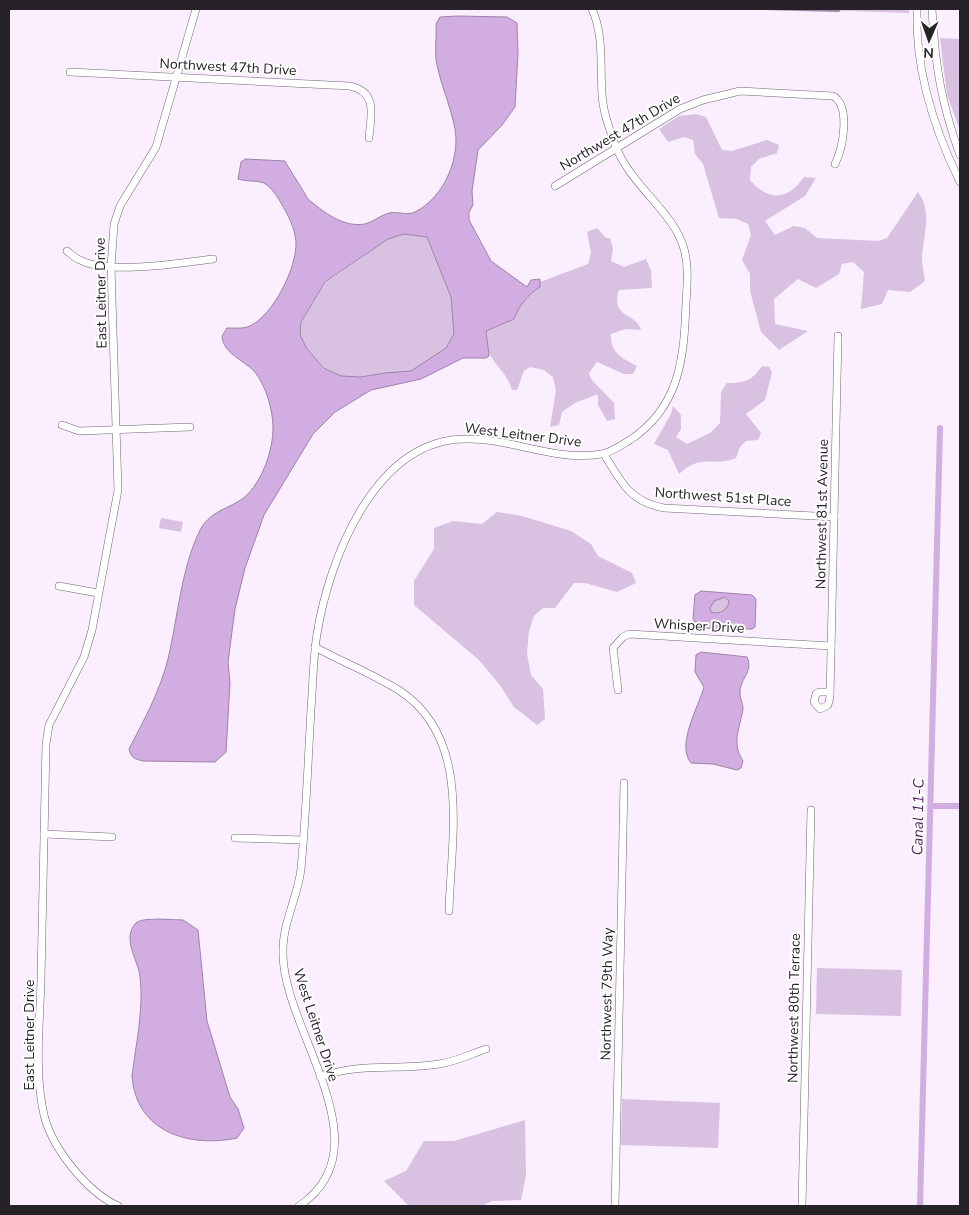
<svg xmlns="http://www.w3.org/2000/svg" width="969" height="1215" viewBox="0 0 969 1215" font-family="'Nunito Sans',sans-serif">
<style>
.green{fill:#d8c1e1}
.water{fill:#d2ade2;stroke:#9e83aa;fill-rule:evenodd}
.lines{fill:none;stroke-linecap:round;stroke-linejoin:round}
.stream{stroke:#9e83aa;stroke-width:2}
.canal{stroke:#d2ade2;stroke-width:6}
.minor-casing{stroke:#6f6473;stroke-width:8}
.minor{stroke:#fff;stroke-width:7}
.labels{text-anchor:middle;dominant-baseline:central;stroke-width:4;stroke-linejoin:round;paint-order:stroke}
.street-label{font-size:14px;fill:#262228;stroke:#fff}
.water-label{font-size:15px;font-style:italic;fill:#522462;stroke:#fff}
</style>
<rect width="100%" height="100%" fill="#faeeff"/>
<g class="green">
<path d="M791 9H909V13Z"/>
<path d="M940 38 960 39V131L947 95Z"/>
<path d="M697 114 706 117 722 150 732 151 767 140 779 145 777 153 759 159 751 167 750 180C768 201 788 201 804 177L816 178 805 196 765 221 775 235 794 226 805 228 817 238 878 241 887 238 918 192C933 212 923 236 922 258 922 265 924 274 925 281L910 292 888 290 882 304 861 309 864 272 853 262 842 264 839 274 816 288 798 279 774 299 775 324 808 331 779 350 761 332 750 291V274L742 260 751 235 748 224 737 219 719 218 703 164 695 154 693 140 684 137 668 142 659 129 679 116Z"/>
<path d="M597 228 606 238H610L613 249 611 261 624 267 646 259 651 270 652 288 619 290C610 319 636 312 641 330L625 329 611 334C610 353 622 358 637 366L633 374H624L597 362 589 373 591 379 614 403 615 419 607 421 598 405V394L575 403 562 412 559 425 550 427 556 390 553 377 544 370 530 367 524 371 517 390H512C506 367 482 360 486 331L514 319C519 306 527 294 540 287V282L588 264 591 253 587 232Z"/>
<path d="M404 234 427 237 451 297 454 334 446 348 411 371 385 373 361 377 341 376 324 367 307 349 299 335 301 322 325 283 388 239Z"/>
<path d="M762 366 769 367 772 372 765 400 746 414 761 433 758 440 746 441 740 447 736 458C712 468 703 452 679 474L668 450 654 444 671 414 673 406 681 415V429L676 437 687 444 710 433 720 423 721 392 727 383C744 383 752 381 762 366Z"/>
<path d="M497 512 522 516 571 531 591 544 598 556 632 573 636 583 617 592 585 583H574L555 608H543L534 616 529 631 527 654 531 675 543 689 545 719 537 725 514 707 499 684 479 660 414 605V581L434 549V528L453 521 482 524Z"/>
<path d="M161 518 183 522 181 532 159 528Z"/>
<path d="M725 597 729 601C728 610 720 615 711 612L709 608 714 601Z"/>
<path d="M817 968 902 970 901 1016 816 1014Z"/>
<path d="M622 1099 720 1103 718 1148 621 1145Z"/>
<path d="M525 1120 526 1175 521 1200 492 1201 481 1206H409L384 1181 406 1171 424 1141H454Z"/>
</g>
<g class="water">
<path d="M457 16 507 17 517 23 518 53 515 107 502 125 478 150 472 191 473 205 469 212V220L491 261 527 287 531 280 540 279V287C528 294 519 306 514 319L486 331 489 356 486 358H463L421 379 371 390 335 412 313 434 264 515 245 568 235 609 228 662 230 683 226 752 215 762 143 761C135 759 131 758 129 749 144 720 160 691 168 659 178 617 181 569 200 530 212 508 233 509 248 494 263 478 273 450 273 428 273 410 266 385 254 371 243 360 223 353 222 336L227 328C235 328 243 329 250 326 273 315 297 268 296 242 295 228 288 215 281 203 277 196 271 187 264 183 257 180 246 182 238 179L241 162 245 159 285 161C289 169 306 194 307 198 322 211 343 228 365 224 373 222 381 215 389 213 398 211 407 216 415 212 445 197 462 155 454 124 450 105 441 85 437 65 434 52 437 37 436 24L440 17ZM404 234 427 237 451 297 454 334 446 348 411 371 385 373 361 377 341 376 324 368 307 349 300 335 301 322 325 282 388 239Z"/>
<path d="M701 591 752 595 756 599 755 627 752 629 697 628 693 618 695 595ZM725 597 729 601C728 610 720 615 711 612L710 608 714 601Z"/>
<path d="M701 652 747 657C754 672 739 679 740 694 740 699 743 703 743 709 740 728 731 743 743 761L741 768 737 770 713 764 691 763C676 745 698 708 704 687L695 672 696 655Z"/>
<path d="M157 919 183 920 198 930 207 1021 230 1097 238 1109 244 1128 237 1138C189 1148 136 1132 132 1076 136 1043 144 1009 140 976 138 961 124 942 133 927 137 918 149 920 157 919Z"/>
</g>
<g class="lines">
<path class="stream" d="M764 9 839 11"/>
<g class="canal">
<path d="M931 806H960"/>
<path d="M920 1206 940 428"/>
</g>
<g class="minor-casing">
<g id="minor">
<path d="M917 9C915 69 934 129 960 182"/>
<path d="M932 9C935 64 941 103 960 155"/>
<path d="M70 72 350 86C378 92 371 115 369 138"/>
<path d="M555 186 680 109 703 100 740 91 833 96C851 106 843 148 835 164"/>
<path d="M67 251C71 254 75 258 80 260 108 275 181 263 213 259"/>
<path d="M62 425 79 431 190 427"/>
<path d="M604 454C621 482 630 502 664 508L834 517"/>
<path d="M59 586 98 593"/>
<path d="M315 647C342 662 373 674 400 691 472 738 451 838 449 911"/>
<path d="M618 690 613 648 623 637 629 634 831 646"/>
<path d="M829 692H819L816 694 814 702 820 709 828 705 830 697 838 336"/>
<path d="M44 834 112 837"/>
<path d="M235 838 303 840"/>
<path d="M320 1077C361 1062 396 1071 439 1064 455 1062 471 1054 486 1049"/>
<path d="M118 1206C87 1192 52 1148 44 1115 34 1071 40 1023 41 979 42 901 44 823 46 744L49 725 84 657 92 630 118 490 111 267 114 224 120 206 156 147 196 9"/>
<path d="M299 1206C389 1146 280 1028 283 950 283 922 298 896 301 869 306 816 308 762 311 709 313 684 313 659 317 634 329 559 375 439 466 439 511 438 556 462 601 454 611 453 621 445 630 440 680 407 684 358 686 303 687 285 689 266 684 249 674 212 632 187 616 147 610 130 603 113 602 94 600 66 604 35 592 9"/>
<path d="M615 1206 624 783"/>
<path d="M802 1206 811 810"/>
</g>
</g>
<use href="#minor" class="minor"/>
</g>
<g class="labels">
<g class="street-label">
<text transform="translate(228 67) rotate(3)">Northwest 47th Drive</text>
<text transform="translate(620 132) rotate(-31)">Northwest 47th Drive</text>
<text transform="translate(101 293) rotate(-91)">East Leitner Drive</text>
<text transform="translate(523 435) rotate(7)">West Leitner Drive</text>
<text transform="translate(723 497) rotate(4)">Northwest 51st Place</text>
<text transform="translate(822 514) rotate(-89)">Northwest 81st Avenue</text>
<text transform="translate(699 626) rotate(3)">Whisper Drive</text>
<text transform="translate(607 994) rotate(-89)">Northwest 79th Way</text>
<text transform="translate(794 1008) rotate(-89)">Northwest 80th Terrace</text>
<text transform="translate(316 1025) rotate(72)">West Leitner Drive</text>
<text transform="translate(29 1035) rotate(-90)">East Leitner Drive</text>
</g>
<g class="water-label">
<text transform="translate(918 817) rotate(-89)">Canal 11-C</text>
</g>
</g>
<rect width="969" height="1215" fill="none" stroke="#262228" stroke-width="20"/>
<g transform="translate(929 40) rotate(182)" stroke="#ffffff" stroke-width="4" paint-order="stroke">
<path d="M0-4L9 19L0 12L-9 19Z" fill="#262228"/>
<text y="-8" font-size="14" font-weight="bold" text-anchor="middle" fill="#262228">N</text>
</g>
</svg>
